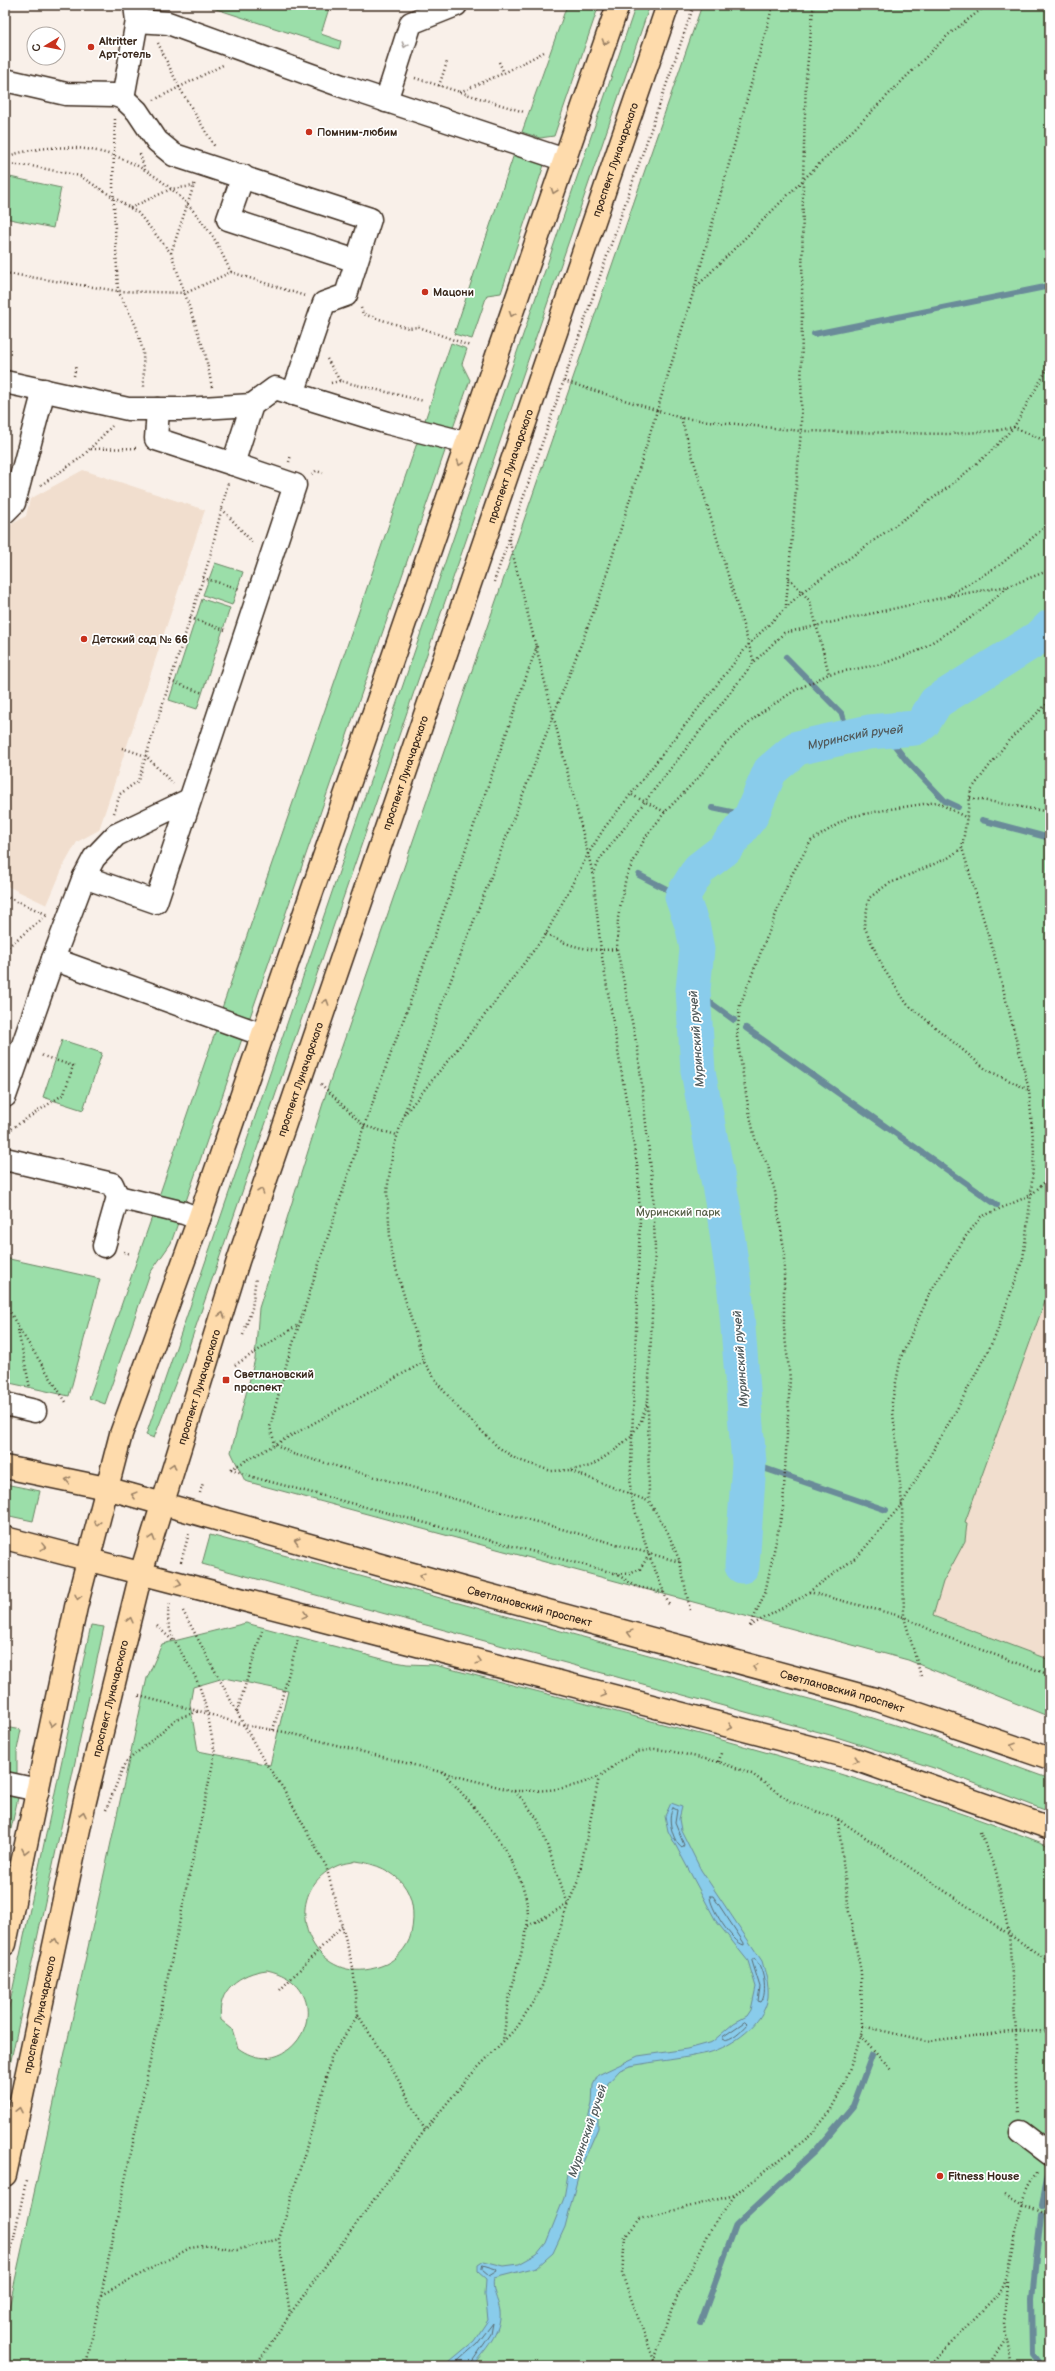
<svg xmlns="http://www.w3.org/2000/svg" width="1055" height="2371" viewBox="0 0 1055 2371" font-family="'Balsamiq Sans',sans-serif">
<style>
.built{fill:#f1dece}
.green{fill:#9bdea9;stroke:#6b8464;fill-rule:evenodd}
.water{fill:#89cceb;stroke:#6a8b99}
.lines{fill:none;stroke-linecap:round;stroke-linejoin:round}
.shore{stroke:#5a6b70;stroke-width:1}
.stream{stroke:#6a8b99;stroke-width:6}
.river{stroke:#89cceb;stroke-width:35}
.minor-casing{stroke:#3b2a1e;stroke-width:25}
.major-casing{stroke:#3b2a1e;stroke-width:25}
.path{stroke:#3b2a1e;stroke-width:2.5;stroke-dasharray:1 3;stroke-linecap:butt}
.minor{stroke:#fff;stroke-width:22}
.major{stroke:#fedbac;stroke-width:22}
.oneway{stroke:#9c8265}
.oneway2{stroke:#a79f9a}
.poi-dot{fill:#c8321e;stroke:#fff;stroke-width:1.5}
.labels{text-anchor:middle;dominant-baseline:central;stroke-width:3.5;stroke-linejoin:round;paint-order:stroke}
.poi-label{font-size:11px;font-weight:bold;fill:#3b2a1e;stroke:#fff;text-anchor:start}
.street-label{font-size:11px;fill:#3b2a1e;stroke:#fff}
.park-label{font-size:11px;fill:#586048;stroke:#fff}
.water-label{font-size:12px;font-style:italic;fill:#525b5c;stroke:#fff}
</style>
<rect width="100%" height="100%" fill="#f9f0e9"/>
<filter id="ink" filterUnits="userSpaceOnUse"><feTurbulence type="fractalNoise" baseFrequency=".025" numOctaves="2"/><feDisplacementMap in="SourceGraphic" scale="8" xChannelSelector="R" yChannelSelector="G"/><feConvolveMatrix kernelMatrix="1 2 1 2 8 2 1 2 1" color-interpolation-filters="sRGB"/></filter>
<g filter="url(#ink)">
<g class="built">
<path d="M83 470 205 510 99 830 77 842 64 865 47 905 5 885V528L26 516 30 499Z"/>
<path d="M1050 1287V1660L933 1616 944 1578Z"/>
</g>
<g class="green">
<path d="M204 5H330L321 34 341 41 339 49Z"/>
<path d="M567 5H599L554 136 540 138 522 132Z"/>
<path d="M636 5H650L184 1361 154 1438 146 1435Z"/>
<path d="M702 5H1050V1287L965 1522 967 1523 965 1541 943 1582 933 1616 1050 1660V1717L908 1660 245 1481 231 1452 255 1359 259 1308 329 1084Z"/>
<path d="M516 148 532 154 544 165 501 293 487 295 472 339 454 334Z"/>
<path d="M5 176 61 188 53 228 5 218Z"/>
<path d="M451 343 467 349 462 364 470 380 453 428 424 423Z"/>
<path d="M418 440 435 444 445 451 250 1017 236 1016 221 1011Z"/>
<path d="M215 563 243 572 232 605 203 595Z"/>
<path d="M202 599 230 608 197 709 169 700Z"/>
<path d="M218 1024 243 1036 185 1204 158 1199Z"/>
<path d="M62 1040 102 1053 83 1110 43 1097Z"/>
<path d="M153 1214 179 1220 171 1243 150 1273 105 1404 89 1398Z"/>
<path d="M5 1258 100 1279 69 1396 5 1382Z"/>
<path d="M5 1484 40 1491 33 1521 5 1515Z"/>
<path d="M210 1535 835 1706 945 1741 1050 1779V1812L937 1769 830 1735 202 1564Z"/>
<path d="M246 1623 390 1661 407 1664 435 1665C642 1719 851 1768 1050 1846V2366H5V2326L147 1678 162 1644ZM224 1678 288 1691 270 1765 198 1751 190 1704 193 1687ZM356 1861C398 1867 420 1891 411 1934 408 1948 394 1962 381 1966 311 1992 273 1892 339 1865 344 1863 351 1863 356 1861ZM267 1970C346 1988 294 2089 238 2048L232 2029 221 2020C216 1990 240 1973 267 1970Z"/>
<path d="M91 1625 104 1627 5 2088V2025Z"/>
<path d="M5 1727 21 1730 17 1750V1776L5 1774Z"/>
<path d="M5 1790 19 1793 5 1856Z"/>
</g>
<path class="water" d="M671 1803 682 1807 679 1819 681 1830 701 1870 762 1961C765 1972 769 1984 768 1997 764 2024 733 2046 708 2053 683 2059 656 2061 630 2066L620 2070 608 2083 598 2116V2128L580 2169 565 2227 553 2253 537 2267 494 2278C491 2290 498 2299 500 2311 502 2333 484 2351 472 2366H444L474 2341 488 2320 485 2294 486 2279 478 2272V2265L484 2261 504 2266 519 2264 537 2254 546 2243 564 2198 569 2169 586 2125 592 2104 593 2085 598 2075 638 2056 687 2049 712 2042 734 2023 747 2016 751 2010 756 1987 748 1961 716 1921 668 1831 665 1816Z"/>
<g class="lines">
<g class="shore">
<path d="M673 1808 677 1810 675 1823 684 1845 682 1848C673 1842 666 1817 673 1808Z"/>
<path d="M710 1896H713L744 1943V1945C733 1943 709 1907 710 1896Z"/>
<path d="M754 1959C764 1965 768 1994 761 2002L758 2001 760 1987 752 1961Z"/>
<path d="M745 2022 747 2024C741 2031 732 2040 723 2040V2037Z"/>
<path d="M483 2265 496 2269 497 2271 489 2276 482 2270Z"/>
<path d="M452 2366 477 2344 493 2323 491 2334 469 2366"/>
</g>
<g class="stream">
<path d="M814 334 1050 286"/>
<path d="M786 657 842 714 849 736"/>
<path d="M890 729 892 742 906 760 945 801 958 807"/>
<path d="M712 808 751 816"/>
<path d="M982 820 1050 838"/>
<path d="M639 875 682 897"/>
<path d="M693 990 734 1020"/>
<path d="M746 1028 997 1205"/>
<path d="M749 1463 886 1510"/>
<path d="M1042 2205 1049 2171"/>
<path d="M1041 2214 1032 2297 1033 2354 1042 2366"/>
<path d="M700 2324 736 2225 815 2151 853 2106 872 2055"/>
</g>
<path class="river" id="s1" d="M742 1566 749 1463 735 1291 724 1212 698 1071 693 990 697 949 693 928 682 897 699 869 725 849 751 816 770 771 797 748 869 732 915 728 923 723 936 702 1041 636 1050 627"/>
<g class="minor-casing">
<g id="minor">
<path d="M137 21 168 23 342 86 565 160"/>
<path d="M5 80 66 94 114 95 123 98 137 21 135 5"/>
<path d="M123 98 137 111 157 141 174 155 370 219 346 295 324 303 293 394"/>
<path d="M386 101 411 23 456 5"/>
<path d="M243 176 228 219 356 261"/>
<path d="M5 382 128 409H185L252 405"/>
<path d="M158 409 156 439 233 464"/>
<path d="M5 512 14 503 44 390"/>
<path d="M189 800 116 835 94 858 84 877 53 959 263 1035"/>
<path d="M84 877 156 902 295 485 233 464 252 405 275 388 388 423 467 443"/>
<path d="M5 1096 53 959"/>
<path d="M5 1159 112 1184 118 1197 104 1246"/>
<path d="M118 1197 184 1213 199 1219"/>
<path d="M5 1404 35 1411"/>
<path d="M5 1783 38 1790"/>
<path d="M1021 2132 1050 2154"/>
</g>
</g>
<g class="major-casing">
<g id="major">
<path id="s2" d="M5 1467 106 1488 459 1587 875 1699 1050 1759"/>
<path d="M5 1538 852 1758 1050 1828"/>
<path d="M5 1944 76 1607 121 1434 199 1219 618 5"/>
<path id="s3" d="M5 2175 85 1801 141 1573 238 1261 668 5"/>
</g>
</g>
<g class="path">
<path d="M158 43 179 87 215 147"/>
<path d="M499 62 504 73"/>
<path d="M415 78 524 112"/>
<path d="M439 86 447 62"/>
<path d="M460 92 504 73 544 52"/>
<path d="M154 100 223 65"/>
<path d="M115 119 113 186 118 291 136 326 143 351 144 389"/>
<path d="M140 154 145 170"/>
<path d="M5 157C90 129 165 164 213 237 220 248 225 261 231 272"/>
<path d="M5 164 31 166 80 176 138 213 171 253 205 353 212 387"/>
<path d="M130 208 171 189 194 186"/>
<path d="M171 253 195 182"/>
<path d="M5 273 118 291 186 293 231 272 305 296"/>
<path d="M694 289 948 35 987 5"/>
<path d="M361 308 363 314 408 328 419 327 470 346"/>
<path d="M327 359 340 381"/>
<path d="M74 376 76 365"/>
<path d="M564 381 681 418 801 431 949 434 995 431 1014 427 1050 443"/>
<path d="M331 383 340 381 424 401"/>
<path d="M681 418 754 662"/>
<path d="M91 449 138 448"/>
<path d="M289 462 291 455"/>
<path d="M312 474 316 471 323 473"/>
<path d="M41 485 82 457 112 426"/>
<path d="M222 509 254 544"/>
<path d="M509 539 593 874"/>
<path d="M203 578 240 589"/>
<path d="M789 578 810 601 829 674"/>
<path d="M494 582 694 5"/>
<path d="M949 596 1009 586 1050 570"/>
<path d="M786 605 801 431 803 179 806 78 813 10 815 5"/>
<path d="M190 618 225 630"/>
<path d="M537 646 446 905 364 1126 287 1362 270 1427 275 1444 293 1454 680 1562"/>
<path d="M170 681 203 693"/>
<path d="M122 748 146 756 173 784"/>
<path d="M632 795 665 812"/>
<path d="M970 798 1050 812"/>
<path d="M114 813 120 794 138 781 209 560 228 483"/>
<path d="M962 848 948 858 888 884 869 898 864 926 883 968 907 1004 987 1070 1029 1090"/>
<path d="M5 896 48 915"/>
<path d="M546 934C570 947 590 952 617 949"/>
<path d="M5 949 47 915"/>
<path d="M321 1084 364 1126 397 1135"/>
<path d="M404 1115 488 1011 546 934 588 854 605 827 749 644 802 592 950 486 988 454 1014 427 1050 364"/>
<path d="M5 1133 64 1094 73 1066 40 1055"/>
<path d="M5 1192 7 1181"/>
<path d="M124 1252 130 1254"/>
<path d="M5 1302 18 1327 66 1402"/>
<path d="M18 1330 30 1388"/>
<path d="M243 1335 252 1308 256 1277"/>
<path d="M235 1365 298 1325"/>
<path d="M648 1401 641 1421 631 1436 618 1448 591 1466 571 1470 551 1471 516 1459 498 1447 460 1410 439 1385 424 1362 391 1252 387 1191 393 1150 403 1117 442 1003 602 590 694 290 773 5"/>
<path d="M231 1469 256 1478 614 1573 630 1574 640 1569 649 1555 630 1494 640 1220 638 1170 601 951 593 875 600 859 754 662 784 633 946 597 1000 565 1050 523"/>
<path d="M231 1469 424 1362"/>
<path d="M571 1471 648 1501"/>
<path d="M200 1493 203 1483"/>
<path d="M649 1555 669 1605"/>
<path d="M181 1562 189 1533"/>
<path d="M615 1573 637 1587 664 1592"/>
<path d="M809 1592 904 1617 941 1635 1050 1675"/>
<path d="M690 1610 680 1562 668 1533 649 1501 648 1401 655 1250 653 1188 638 1051 617 949 618 918 626 877 645 838 665 812 698 778 726 743 762 712 794 691 829 674 882 664 918 651 969 619 1009 586"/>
<path d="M183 1611 244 1725 264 1761 283 1788 326 1866 353 1967 358 2015 331 2057 322 2095 279 2239 290 2314"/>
<path d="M157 1626 174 1642"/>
<path d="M750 1626 802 1597 858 1556 902 1504 957 1409 995 1337 1023 1259 1031 1195 1034 1152 1029 1090 995 957 962 848 971 790 1009 740 1050 701"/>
<path d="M750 1626 765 1593 783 1508 790 1378 784 1329V1249L775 1192 768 1166 755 1139 748 1106 737 1037 740 1005 791 876 811 841 849 817 890 809 937 802 967 818"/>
<path d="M921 1676 904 1617 902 1504 892 1402 901 1357 931 1291 966 1236 981 1217 1031 1195 1050 1177"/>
<path d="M139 1696 198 1711"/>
<path d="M237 1712 262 1631"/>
<path d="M273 1730 298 1640"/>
<path d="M719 1762 721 1753"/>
<path d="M442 1771C475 1808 536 1873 527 1927 524 1948 516 1969 511 1989 507 2006 506 2023 503 2040"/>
<path d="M514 1791C548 1791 567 1790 598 1777"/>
<path d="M106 1810 125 1763 176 1719 199 1711 244 1725 290 1733 514 1791 523 1800 538 1820 568 1904 541 1989 518 2026 466 2080 425 2130 290 2314 256 2366"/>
<path d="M838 1819 1050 1962"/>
<path d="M980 1832 996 1871 1009 1934 1016 2032V2087L1019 2113"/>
<path d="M528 1926 568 1904 578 1881 599 1777 622 1760 637 1752 655 1749 670 1751 719 1762 752 1774 791 1802 838 1819 849 1912 861 1972 862 2026 857 2049 843 2086 829 2113 811 2135 735 2195 712 2227 677 2297 652 2366"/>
<path d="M280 1990 342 1926"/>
<path d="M358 2015 395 2074 425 2130"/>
<path d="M862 2026 927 2041 1010 2032 1050 2031"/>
<path d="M860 2036 892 2071"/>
<path d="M1005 2194 1023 2204 1050 2214"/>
<path d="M5 2280 26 2181"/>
<path d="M1007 2282 1004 2322 1012 2366"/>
<path d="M101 2295 190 2248 211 2245 237 2250 279 2239"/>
<path d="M654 2360 622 2274 625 2237 640 2219 735 2195"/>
<path d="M86 2366 215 1753C210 1730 207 1703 197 1681 186 1654 161 1634 170 1602"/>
<path d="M929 2366 1000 2293C1020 2255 1010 2205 1041 2171"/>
<path d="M988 2366 1006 2338"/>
</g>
<use href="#minor" class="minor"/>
<use href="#major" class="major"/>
</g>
<defs><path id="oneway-chevron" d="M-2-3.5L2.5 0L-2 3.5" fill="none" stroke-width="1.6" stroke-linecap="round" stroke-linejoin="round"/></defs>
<g class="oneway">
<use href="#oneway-chevron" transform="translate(605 42) rotate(109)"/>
<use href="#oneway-chevron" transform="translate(554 191) rotate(109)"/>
<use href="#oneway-chevron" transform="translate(512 314) rotate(109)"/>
<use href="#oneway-chevron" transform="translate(460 463) rotate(109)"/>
<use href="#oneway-chevron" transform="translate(326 1002) rotate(-71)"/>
<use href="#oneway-chevron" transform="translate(261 1191) rotate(-71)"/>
<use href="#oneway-chevron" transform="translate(222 1315) rotate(-74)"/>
<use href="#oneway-chevron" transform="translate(173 1466) rotate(-73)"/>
<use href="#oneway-chevron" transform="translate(68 1480) rotate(-168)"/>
<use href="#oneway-chevron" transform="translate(134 1495) rotate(-165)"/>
<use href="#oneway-chevron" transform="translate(97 1523) rotate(105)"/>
<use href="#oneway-chevron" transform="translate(152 1538) rotate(-73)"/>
<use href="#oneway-chevron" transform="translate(297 1541) rotate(-164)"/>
<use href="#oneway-chevron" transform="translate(43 1547) rotate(14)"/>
<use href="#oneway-chevron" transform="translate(422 1576) rotate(-164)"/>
<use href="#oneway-chevron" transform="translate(179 1583) rotate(15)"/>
<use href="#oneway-chevron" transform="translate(78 1597) rotate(103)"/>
<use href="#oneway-chevron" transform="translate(305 1615) rotate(15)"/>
<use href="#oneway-chevron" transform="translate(130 1620) rotate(-76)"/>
<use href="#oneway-chevron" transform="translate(630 1633) rotate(-165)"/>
<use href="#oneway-chevron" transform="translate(479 1661) rotate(15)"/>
<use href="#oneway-chevron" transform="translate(755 1667) rotate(-165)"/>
<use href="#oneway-chevron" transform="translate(604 1694) rotate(15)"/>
<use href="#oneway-chevron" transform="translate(52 1724) rotate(102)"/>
<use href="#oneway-chevron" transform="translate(730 1727) rotate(15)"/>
<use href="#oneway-chevron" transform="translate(1013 1746) rotate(-161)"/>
<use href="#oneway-chevron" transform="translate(856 1760) rotate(18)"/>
<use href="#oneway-chevron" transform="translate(83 1814) rotate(-78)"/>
<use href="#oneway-chevron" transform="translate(25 1851) rotate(102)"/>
<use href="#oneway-chevron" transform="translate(55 1941) rotate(-78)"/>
<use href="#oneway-chevron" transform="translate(19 2110) rotate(-78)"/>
</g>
<use class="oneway2" href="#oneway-chevron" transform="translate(405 45) rotate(108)"/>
</g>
<g class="poi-dot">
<circle cx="91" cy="47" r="4"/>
<circle cx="309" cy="132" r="4"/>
<circle cx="425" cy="292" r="4"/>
<circle cx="84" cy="639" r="4"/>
<rect x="222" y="1376" width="8" height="8" rx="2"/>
<circle cx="940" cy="2176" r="4"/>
</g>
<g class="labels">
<g class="poi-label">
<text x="99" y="41">Altritter<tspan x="99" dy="13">Арт-отель</tspan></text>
<text x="317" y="132">Помним-любим</text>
<text x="433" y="292">Мацони</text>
<text x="92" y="639">Детский сад № 66</text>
<text x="234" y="1374">Светлановский<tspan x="234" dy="13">проспект</tspan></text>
<text x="948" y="2176">Fitness House</text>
</g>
<g class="street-label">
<text stroke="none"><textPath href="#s3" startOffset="2108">проспект Луначарского</textPath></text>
<text stroke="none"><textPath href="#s3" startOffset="1784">проспект Луначарского</textPath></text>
<text stroke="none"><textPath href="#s3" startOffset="1460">проспект Луначарского</textPath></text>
<text stroke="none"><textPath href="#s3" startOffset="1136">проспект Луначарского</textPath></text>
<text stroke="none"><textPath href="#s3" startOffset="812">проспект Луначарского</textPath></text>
<text stroke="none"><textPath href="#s2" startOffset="543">Светлановский проспект</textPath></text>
<text stroke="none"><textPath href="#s2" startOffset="867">Светлановский проспект</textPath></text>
<text stroke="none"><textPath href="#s3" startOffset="488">проспект Луначарского</textPath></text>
<text stroke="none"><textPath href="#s3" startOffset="164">проспект Луначарского</textPath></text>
</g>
<g class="park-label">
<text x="678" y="1212">Муринский парк</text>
</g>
<g class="water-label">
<text stroke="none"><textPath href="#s1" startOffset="927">Муринский ручей</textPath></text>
<text transform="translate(697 1039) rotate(-94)">Муринский ручей</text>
<text transform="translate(741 1359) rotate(-94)">Муринский ручей</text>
<text transform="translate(588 2131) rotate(-71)">Муринский ручей</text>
</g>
</g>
<rect width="1055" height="2371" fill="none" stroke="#fff" stroke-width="20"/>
<rect x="10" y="10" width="1035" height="2351" fill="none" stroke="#3b2a1e" stroke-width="1.5" filter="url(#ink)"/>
<g transform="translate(46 46) rotate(260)"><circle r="19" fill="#ffffff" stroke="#b1aaa5"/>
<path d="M0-3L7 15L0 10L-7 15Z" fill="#c8321e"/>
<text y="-6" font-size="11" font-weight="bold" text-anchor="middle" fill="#3b2a1e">С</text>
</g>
</svg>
